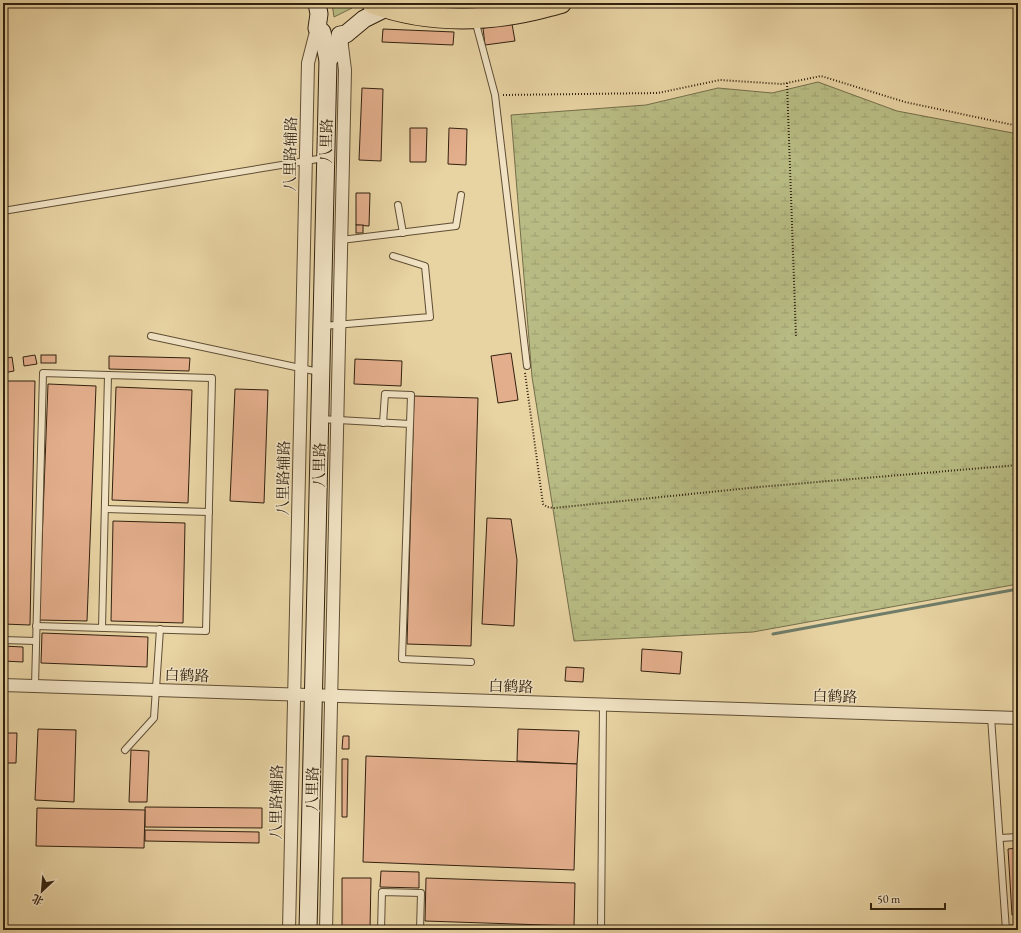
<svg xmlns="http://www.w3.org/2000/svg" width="1021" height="933" viewBox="0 0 1021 933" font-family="'EB Garamond','Noto Serif SC',serif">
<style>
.grass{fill:url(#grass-tufts);stroke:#746e4a}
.wetland{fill:url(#wetland-marsh);stroke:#746e4a}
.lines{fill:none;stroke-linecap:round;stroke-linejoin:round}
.stream{stroke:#6e7c69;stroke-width:3}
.building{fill:#e3ae8c;stroke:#31210f}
.service-casing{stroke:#5f4e34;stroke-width:8}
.minor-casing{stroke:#5f4e34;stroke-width:14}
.secondary-casing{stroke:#31210f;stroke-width:19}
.trunk-casing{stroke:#31210f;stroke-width:22}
.path{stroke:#31210f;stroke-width:2;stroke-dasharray:1 2;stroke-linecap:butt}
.service{stroke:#f0e2c3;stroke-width:6}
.minor{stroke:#f0e2c3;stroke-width:12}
.secondary{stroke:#f0e2c3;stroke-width:17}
.trunk{stroke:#e8d3a3;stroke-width:20}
.rail-casing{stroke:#31210f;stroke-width:4.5}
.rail{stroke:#f0e2c3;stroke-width:3;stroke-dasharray:9;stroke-linecap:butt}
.labels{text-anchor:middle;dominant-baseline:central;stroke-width:3;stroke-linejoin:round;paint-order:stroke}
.street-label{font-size:15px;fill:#31210f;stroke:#f0e2c3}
</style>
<defs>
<pattern id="grass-tufts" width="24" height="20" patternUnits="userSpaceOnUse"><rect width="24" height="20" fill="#b8bc84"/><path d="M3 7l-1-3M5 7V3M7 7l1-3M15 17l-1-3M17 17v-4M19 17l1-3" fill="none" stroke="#9fa171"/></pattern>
<pattern id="wetland-marsh" width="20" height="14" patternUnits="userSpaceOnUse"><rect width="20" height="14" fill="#b8bc84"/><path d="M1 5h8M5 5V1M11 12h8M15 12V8" fill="none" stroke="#9fa171"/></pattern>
</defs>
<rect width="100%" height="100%" fill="#e8d3a3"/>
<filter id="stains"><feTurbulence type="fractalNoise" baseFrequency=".005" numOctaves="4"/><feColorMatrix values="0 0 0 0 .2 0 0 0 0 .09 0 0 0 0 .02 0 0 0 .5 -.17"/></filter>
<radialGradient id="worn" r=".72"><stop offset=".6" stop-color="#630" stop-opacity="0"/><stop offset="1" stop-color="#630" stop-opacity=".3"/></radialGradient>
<path class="grass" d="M332 3H347L352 8 334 17Z"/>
<path class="wetland" d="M818 82 897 111 1018 134V584L753 632 574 641 532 377 511 115 646 105 718 88 772 93Z"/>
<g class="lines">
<path class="stream" d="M773 634 1018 589"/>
</g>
<g class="building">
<path d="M512 24 515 41 485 45 483 28Z"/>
<path d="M383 29 454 32 453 45 382 42Z"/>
<path d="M362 88 383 89 381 161 359 160Z"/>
<path d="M410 128H427L426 162H410Z"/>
<path d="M449 128 467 129 466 165 448 164Z"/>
<path d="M356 193H370L369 226 356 225Z"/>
<rect x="356" y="225" width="7" height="8"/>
<path d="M511 353 518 400 498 403 491 356Z"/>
<path d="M35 355 37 364 24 366 23 357Z"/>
<rect x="41" y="355" width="15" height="8"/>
<path d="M109 356 190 358 189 371 109 369Z"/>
<path d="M12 357 14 371 3 373V359Z"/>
<path d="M355 359 402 361 401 386 354 384Z"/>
<path d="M3 381H35L30 625 3 624Z"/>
<path d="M48 384 96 386 87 621 39 620Z"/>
<path d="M116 387 192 390 188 503 112 500Z"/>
<path d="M235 389 268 390 264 503 230 501Z"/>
<path d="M414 396 478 398 471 646 407 644Z"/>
<path d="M487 518 511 519 517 560 514 626 482 624Z"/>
<path d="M113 521 185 523 183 623 111 621Z"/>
<path d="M42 633 148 637 147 667 41 663Z"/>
<path d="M3 646 23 647V662L3 661Z"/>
<path d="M642 649 682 652 680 674 641 671Z"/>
<path d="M566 667 584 668 583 682 565 681Z"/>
<path d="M38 729 76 730 74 802 35 800Z"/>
<path d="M518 729 579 731 577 764 517 761Z"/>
<path d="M3 733H17L16 763H3Z"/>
<path d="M343 736H349V749H342Z"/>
<path d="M131 750 149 751 147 802H129Z"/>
<path d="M366 756 577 764 574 870 363 862Z"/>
<path d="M342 759H348L347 817H342Z"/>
<path d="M145 807 262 808V828L145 827Z"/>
<path d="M37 808 145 810 144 848 36 846Z"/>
<path d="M145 830 259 832V843L145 841Z"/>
<path d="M1018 848V914L1012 915 1008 849Z"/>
<path d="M381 871 419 872V888L380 887Z"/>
<path d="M342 878H371L370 930H342Z"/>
<path d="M426 878 575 883 574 926 425 921Z"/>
</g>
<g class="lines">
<g class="service-casing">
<g id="service">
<path d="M475 20 495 95 527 366"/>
<path d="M398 205 403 233"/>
<path d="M3 211 324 158"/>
<path d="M341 240 456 226 461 195"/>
<path d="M323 326 430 317 425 266 393 256"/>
<path d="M151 336 319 372"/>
<path d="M320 419 410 424 402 659 471 662"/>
<path d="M383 423 385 394 411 395 410 424"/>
<path d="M105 509 209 512"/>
<path d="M36 626 206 631 212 378 108 375 102 628"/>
<path d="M3 640 36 641"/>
<path d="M35 686 43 373 108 375"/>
<path d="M991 717 1006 930"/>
<path d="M125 750 154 718 160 629"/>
<path d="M1000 838 1018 837"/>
<path d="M1006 929 1018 928"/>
<path d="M381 930 382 892 421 893 420 930"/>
<path d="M601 930 603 705"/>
</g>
</g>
<g class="minor-casing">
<g id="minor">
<path d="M3 685 1018 718"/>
<path d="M289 930 308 63 317 28"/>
<path d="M326 930 345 70 341 38"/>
</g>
</g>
<g class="secondary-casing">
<g id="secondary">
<path d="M328 60C335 52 340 46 340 35L346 34 364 19 386 8"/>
<path d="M308 930 328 60 322 32 317 28 319 14 317 3"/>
</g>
</g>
<g class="trunk-casing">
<path id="trunk" d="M372 3C421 21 474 22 525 12 537 10 549 6 561 3"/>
</g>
<g class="path">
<path d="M787 83 796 337"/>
<path d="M503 95 658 93 720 80 782 84 821 76 905 102 1018 126"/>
<path d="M525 373 543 504 547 507 554 508 759 487 1018 465"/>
</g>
<use href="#service" class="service"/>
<use href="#minor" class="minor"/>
<use href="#secondary" class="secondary"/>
<use href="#trunk" class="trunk"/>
<g class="rail-casing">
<path id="rail" d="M1015 3 1018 4"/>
</g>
<use href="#rail" class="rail"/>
</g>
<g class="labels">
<g class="street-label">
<text transform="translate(326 141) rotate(-89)">八里路</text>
<text transform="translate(290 154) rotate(-89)">八里路辅路</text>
<text transform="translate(319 465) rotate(-89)">八里路</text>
<text transform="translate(283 478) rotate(-89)">八里路辅路</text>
<text transform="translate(187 675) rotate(2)">白鹤路</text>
<text transform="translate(511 686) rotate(2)">白鹤路</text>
<text transform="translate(835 696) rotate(2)">白鹤路</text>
<text transform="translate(312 789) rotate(-89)">八里路</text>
<text transform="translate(276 802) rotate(-89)">八里路辅路</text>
</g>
</g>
<rect width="1021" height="933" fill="none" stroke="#e8d3a3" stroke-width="16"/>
<rect x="4" y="4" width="1013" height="925" fill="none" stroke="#31210f" stroke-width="2"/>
<rect x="8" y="8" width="1005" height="917" fill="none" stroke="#31210f"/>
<g transform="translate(42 891) rotate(206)" stroke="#f0e2c3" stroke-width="3" paint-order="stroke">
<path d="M0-3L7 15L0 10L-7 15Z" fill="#31210f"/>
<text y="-6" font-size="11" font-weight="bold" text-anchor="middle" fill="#31210f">北</text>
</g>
<path d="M871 903v6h74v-6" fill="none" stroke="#31210f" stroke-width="2"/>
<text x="877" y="903" font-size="12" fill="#31210f" stroke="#f0e2c3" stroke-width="3" paint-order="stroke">50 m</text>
<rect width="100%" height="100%" filter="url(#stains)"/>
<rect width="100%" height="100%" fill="url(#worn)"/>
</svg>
